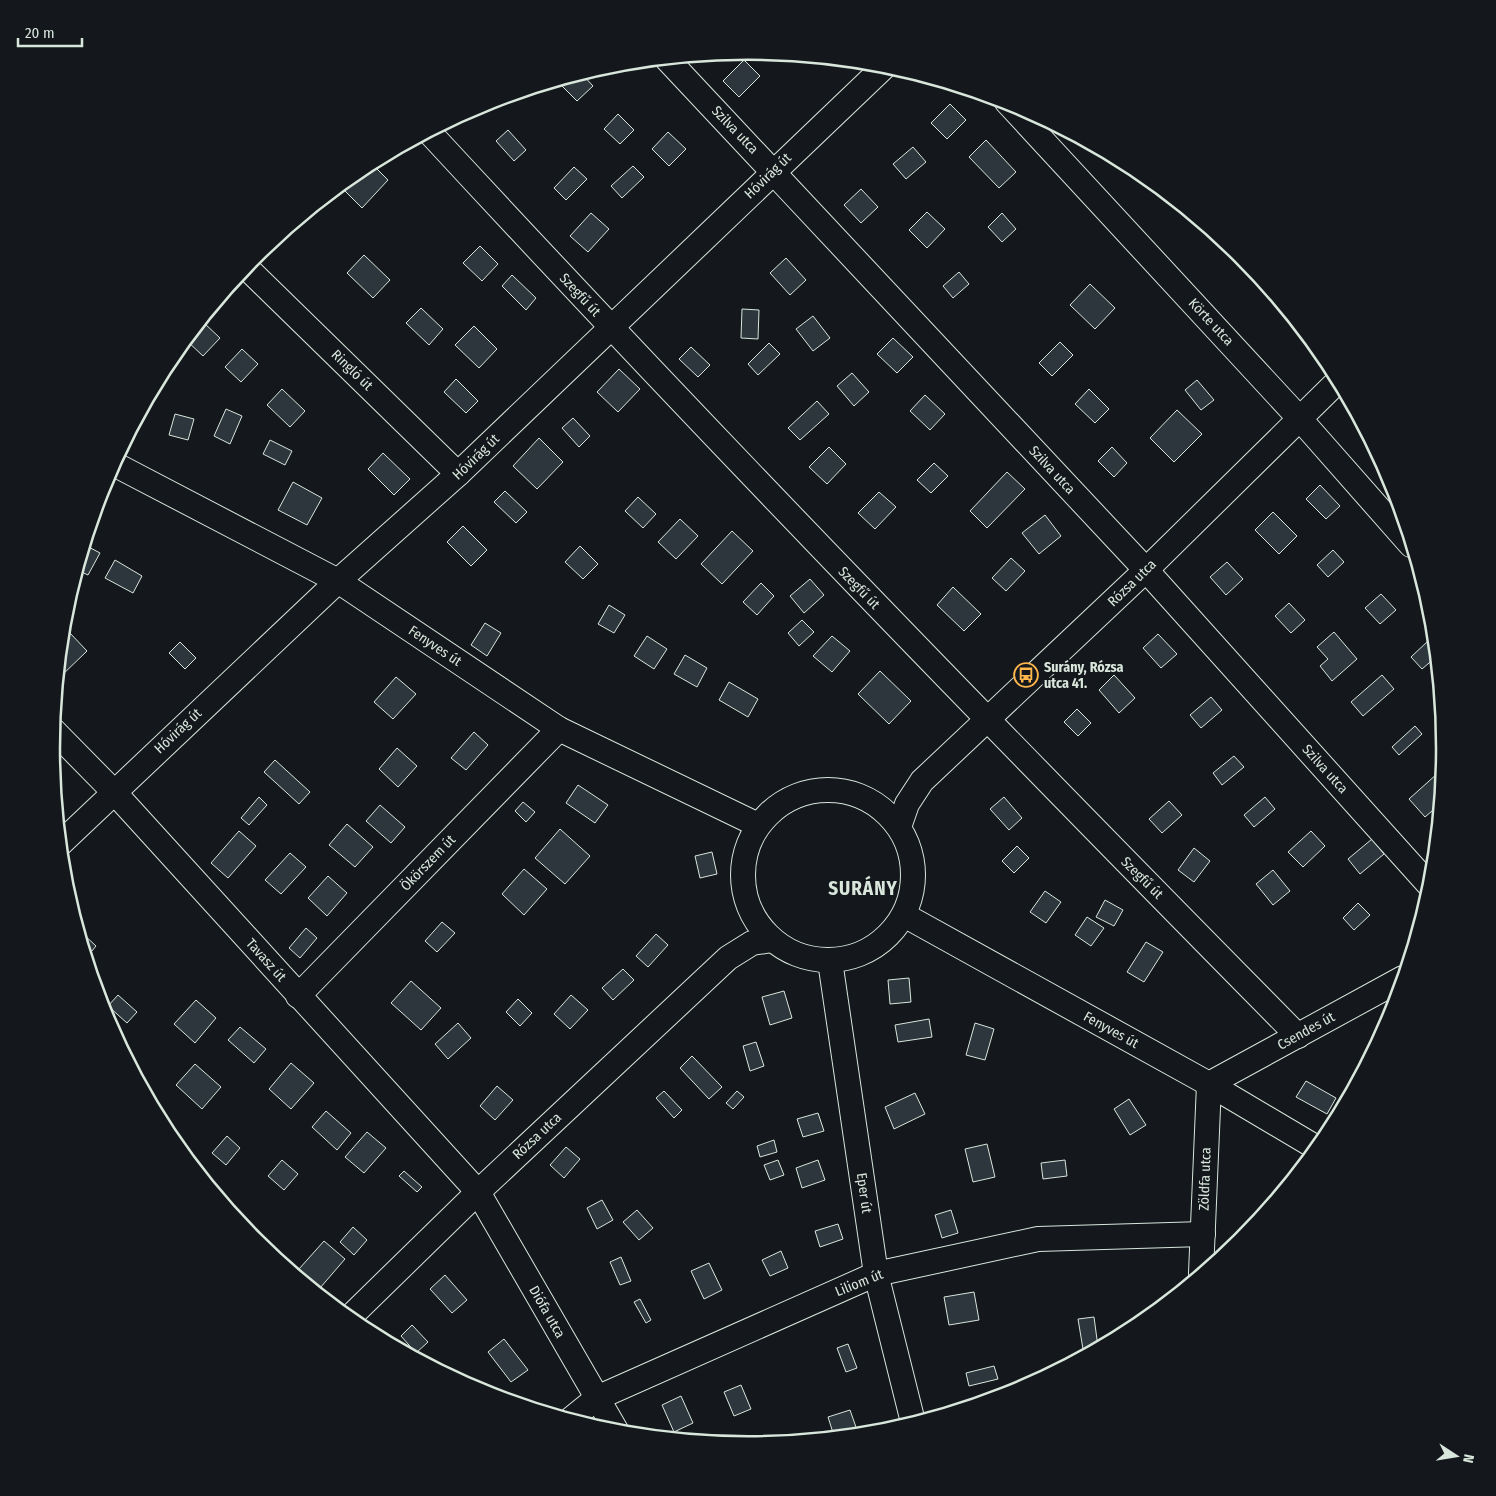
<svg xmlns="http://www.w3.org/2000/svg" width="1496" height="1496" viewBox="0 0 1496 1496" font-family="'Fira Sans Condensed',sans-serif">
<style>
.building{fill:#2c363c;stroke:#d8e6dc}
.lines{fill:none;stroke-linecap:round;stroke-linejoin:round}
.minor-casing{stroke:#d8e6dc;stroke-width:26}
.minor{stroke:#14181c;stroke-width:24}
.labels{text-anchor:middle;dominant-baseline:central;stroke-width:4;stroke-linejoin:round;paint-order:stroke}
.street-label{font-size:14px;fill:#d8e6dc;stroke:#14181c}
.poi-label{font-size:14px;font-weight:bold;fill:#d8e6dc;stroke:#14181c;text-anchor:start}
.district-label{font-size:19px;font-weight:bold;letter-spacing:1px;fill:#d8e6dc;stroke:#14181c}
.rim{fill:none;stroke:#d8e6dc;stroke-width:2.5}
</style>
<rect width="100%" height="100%" fill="#14181c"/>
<g class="building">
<path d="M796 56 815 58V60L796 61Z"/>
<path d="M744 60 760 76 739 97 723 81Z"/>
<path d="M582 74 593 86 577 101 557 81Z"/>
<path d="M950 104 966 120 947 139 931 123Z"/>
<path d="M618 114 634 130 620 144 604 129Z"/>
<path d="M508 130 526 150 514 161 496 141Z"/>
<path d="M668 132 686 149 669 166 652 149Z"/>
<path d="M986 140 1016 172 999 188 969 157Z"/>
<path d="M913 147 926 162 906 179 893 164Z"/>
<path d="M371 163 388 180 362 208 340 186Z"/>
<path d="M633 166 644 177 622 198 611 186Z"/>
<path d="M574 167 587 179 566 200 554 188Z"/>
<path d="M861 189 878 207 861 223 844 205Z"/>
<path d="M927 212 945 229 927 248 909 230Z"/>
<path d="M591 213 609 229 588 252 570 236Z"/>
<path d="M1002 213 1016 229 1002 242 988 227Z"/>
<path d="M480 246 498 264 482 281 463 263Z"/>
<path d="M364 255 390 280 373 298 347 273Z"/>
<path d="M786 258 806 280 790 295 770 273Z"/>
<path d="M959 272 969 284 953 298 943 286Z"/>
<path d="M512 275 536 298 526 310 502 286Z"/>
<path d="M1090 284 1115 308 1095 329 1070 305Z"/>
<path d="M1277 300 1297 323 1294 326 1273 304Z"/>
<path d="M421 308 443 329 429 345 406 323Z"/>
<path d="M742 309 759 310 758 339 741 338Z"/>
<path d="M813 316 830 338 813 351 796 329Z"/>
<path d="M203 322 220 338 203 356 186 340Z"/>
<path d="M474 326 497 349 479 368 455 345Z"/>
<path d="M893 338 913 357 897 373 877 354Z"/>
<path d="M1060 342 1073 355 1052 376 1039 363Z"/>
<path d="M769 343 780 354 758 375 748 364Z"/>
<path d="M691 347 710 365 698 377 679 359Z"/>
<path d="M242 349 258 364 241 382 225 367Z"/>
<path d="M619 369 640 389 618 412 597 392Z"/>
<path d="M852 373 869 392 854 406 837 386Z"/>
<path d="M456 379 478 401 466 413 444 392Z"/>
<path d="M1197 380 1214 400 1201 410 1185 390Z"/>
<path d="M282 389 305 411 290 427 267 405Z"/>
<path d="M1089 389 1109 409 1095 423 1075 404Z"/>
<path d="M925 395 945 414 930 430 910 411Z"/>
<path d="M817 401 829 414 800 440 788 428Z"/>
<path d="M226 409 242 416 230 444 214 436Z"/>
<path d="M1177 410 1202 434 1174 462 1150 438Z"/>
<path d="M175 414 194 419 188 440 169 435Z"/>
<path d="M573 418 590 436 579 447 562 428Z"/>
<path d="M539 438 563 462 537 489 513 466Z"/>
<path d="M270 440 292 451 285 465 263 454Z"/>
<path d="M829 447 846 464 827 484 809 467Z"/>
<path d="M1112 447 1127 463 1114 477 1098 461Z"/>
<path d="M383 453 410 479 394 495 368 469Z"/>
<path d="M934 463 948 476 931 493 917 480Z"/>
<path d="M1007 472 1025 489 987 528 970 511Z"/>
<path d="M293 482 322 498 307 525 278 510Z"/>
<path d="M1320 485 1340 506 1326 519 1306 499Z"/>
<path d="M505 491 527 512 516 523 494 502Z"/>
<path d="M879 492 896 507 875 529 858 513Z"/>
<path d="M638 497 656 514 643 528 625 511Z"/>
<path d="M1273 512 1297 536 1279 554 1255 530Z"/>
<path d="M1045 515 1061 536 1039 554 1022 533Z"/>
<path d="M680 519 698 536 676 559 658 542Z"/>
<path d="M463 526 487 550 471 566 447 542Z"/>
<path d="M732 531 753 551 722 584 701 564Z"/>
<path d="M85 545 100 553 88 575 77 570Z"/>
<path d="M580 546 598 564 583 579 565 562Z"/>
<path d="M1333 550 1344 562 1328 577 1317 565Z"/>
<path d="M1011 558 1025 571 1006 591 992 578Z"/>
<path d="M115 560 142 576 133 593 105 578Z"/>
<path d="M1227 562 1243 579 1226 595 1210 577Z"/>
<path d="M810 579 824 595 804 613 790 596Z"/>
<path d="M761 583 774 596 757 615 743 602Z"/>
<path d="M953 587 981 614 964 631 937 605Z"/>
<path d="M1381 594 1396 610 1380 624 1365 608Z"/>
<path d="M1289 603 1305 620 1291 633 1275 616Z"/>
<path d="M609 605 625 615 614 633 598 624Z"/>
<path d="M802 620 814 632 799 646 788 633Z"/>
<path d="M485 623 501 633 487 656 471 645Z"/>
<path d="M69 632 87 651 59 678 62 639Z"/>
<path d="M1334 632 1357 659 1332 681 1320 666 1328 659 1317 647Z"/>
<path d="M1158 634 1177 654 1161 668 1143 648Z"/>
<path d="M647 636 667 649 654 669 634 656Z"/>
<path d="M832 636 850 651 832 672 813 656Z"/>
<path d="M1428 641 1435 649 1436 657 1422 669 1411 657Z"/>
<path d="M180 642 196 658 185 669 169 653Z"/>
<path d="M685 655 707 668 697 687 674 674Z"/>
<path d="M880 671 911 701 889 724 858 694Z"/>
<path d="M1114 675 1135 698 1119 713 1099 690Z"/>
<path d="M1382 675 1394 689 1363 716 1351 702Z"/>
<path d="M396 677 416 694 393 719 374 702Z"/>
<path d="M729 682 758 699 748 717 719 700Z"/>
<path d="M1211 697 1222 710 1201 728 1190 715Z"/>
<path d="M1077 709 1091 723 1078 736 1064 722Z"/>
<path d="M1415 726 1422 734 1399 755 1392 747Z"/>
<path d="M474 732 488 745 466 770 451 758Z"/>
<path d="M397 748 417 766 398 787 379 769Z"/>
<path d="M1234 756 1244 767 1222 785 1213 773Z"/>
<path d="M275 760 310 792 299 804 264 772Z"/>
<path d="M1438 773 1442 778 1439 805 1425 817 1409 799Z"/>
<path d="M578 785 608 805 595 823 566 803Z"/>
<path d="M259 797 267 805 249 825 241 818Z"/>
<path d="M1004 797 1022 818 1009 830 990 809Z"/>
<path d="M1265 797 1275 809 1254 827 1244 815Z"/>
<path d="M1169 801 1182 815 1162 833 1149 819Z"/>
<path d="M523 802 535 812 526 822 515 811Z"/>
<path d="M380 805 405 827 391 843 366 821Z"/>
<path d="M347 824 373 847 355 867 329 845Z"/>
<path d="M560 829 590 856 565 884 535 858Z"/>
<path d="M239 831 256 846 228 878 211 863Z"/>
<path d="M1311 831 1325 846 1303 867 1288 852Z"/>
<path d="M1372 839 1384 854 1360 874 1348 859Z"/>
<path d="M1017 846 1029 858 1014 873 1002 861Z"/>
<path d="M1194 848 1210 861 1194 882 1178 870Z"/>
<path d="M712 852 717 874 700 878 695 856Z"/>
<path d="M290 853 306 867 281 894 265 880Z"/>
<path d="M524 869 547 889 524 915 502 894Z"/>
<path d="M1273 870 1290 891 1273 905 1256 884Z"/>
<path d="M328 876 347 893 327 916 308 898Z"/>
<path d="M1045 891 1061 902 1046 923 1030 912Z"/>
<path d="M1105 900 1123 910 1114 926 1096 917Z"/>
<path d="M1358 903 1370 915 1354 930 1343 918Z"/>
<path d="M1087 917 1104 928 1091 946 1075 935Z"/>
<path d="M442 922 455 933 437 952 425 941Z"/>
<path d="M306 928 317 938 300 958 289 948Z"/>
<path d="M80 931 96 946 87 957 79 932Z"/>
<path d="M656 934 668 945 648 967 636 956Z"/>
<path d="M1146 942 1163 952 1144 982 1127 972Z"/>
<path d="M623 969 634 980 613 1000 602 988Z"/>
<path d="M909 978 911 1002 890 1004 888 980Z"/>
<path d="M411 981 441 1008 421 1030 391 1003Z"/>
<path d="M784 991 792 1018 770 1025 762 997Z"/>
<path d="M118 995 137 1012 127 1023 108 1006Z"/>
<path d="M571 995 588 1010 570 1029 554 1014Z"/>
<path d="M518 999 532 1013 520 1026 506 1012Z"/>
<path d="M196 1000 216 1018 195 1043 174 1024Z"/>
<path d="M929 1019 932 1037 898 1042 895 1025Z"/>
<path d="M458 1023 471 1038 448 1059 435 1044Z"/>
<path d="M975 1023 994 1029 985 1060 966 1055Z"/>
<path d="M240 1027 266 1049 254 1063 228 1040Z"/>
<path d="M756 1042 764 1066 750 1071 743 1046Z"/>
<path d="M692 1056 722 1087 709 1099 680 1068Z"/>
<path d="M291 1063 314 1083 291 1109 269 1089Z"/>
<path d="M195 1064 221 1087 202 1109 176 1085Z"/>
<path d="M1306 1081 1336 1098 1327 1114 1296 1097Z"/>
<path d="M497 1086 513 1100 495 1120 480 1106Z"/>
<path d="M664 1091 682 1110 674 1118 656 1098Z"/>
<path d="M737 1091 744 1097 733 1109 726 1103Z"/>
<path d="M915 1093 925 1114 894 1129 885 1107Z"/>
<path d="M1129 1099 1146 1125 1130 1135 1114 1109Z"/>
<path d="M326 1111 351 1133 337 1150 312 1127Z"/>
<path d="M818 1113 824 1131 803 1137 797 1119Z"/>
<path d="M367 1132 386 1148 364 1173 345 1157Z"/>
<path d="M227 1136 240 1148 226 1165 212 1153Z"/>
<path d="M774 1140 777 1152 760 1157 757 1146Z"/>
<path d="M987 1144 995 1177 973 1182 965 1149Z"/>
<path d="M566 1147 580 1159 564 1178 550 1165Z"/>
<path d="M282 1160 298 1174 284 1190 268 1176Z"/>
<path d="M778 1160 784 1175 770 1180 764 1165Z"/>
<path d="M818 1160 825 1180 802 1188 796 1168Z"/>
<path d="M1065 1160 1067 1176 1043 1179 1041 1163Z"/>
<path d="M404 1171 422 1187 417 1192 399 1176Z"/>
<path d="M602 1200 613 1220 597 1229 587 1208Z"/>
<path d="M637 1210 653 1228 639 1240 623 1222Z"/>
<path d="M951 1210 958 1233 942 1238 935 1215Z"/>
<path d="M838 1224 843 1239 820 1247 815 1231Z"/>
<path d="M353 1227 367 1240 354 1255 340 1242Z"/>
<path d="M324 1241 345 1259 320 1288 299 1269Z"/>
<path d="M781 1251 788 1268 770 1276 762 1260Z"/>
<path d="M621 1257 631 1281 620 1285 610 1262Z"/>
<path d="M709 1263 722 1290 704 1299 691 1271Z"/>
<path d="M445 1275 467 1300 452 1313 430 1289Z"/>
<path d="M974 1292 979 1320 949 1325 944 1297Z"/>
<path d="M640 1299 651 1320 646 1323 634 1302Z"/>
<path d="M1094 1317 1098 1347 1084 1355 1078 1319Z"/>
<path d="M412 1325 428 1342 416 1353 401 1336Z"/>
<path d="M504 1339 528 1370 511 1382 488 1352Z"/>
<path d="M848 1344 857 1368 846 1372 837 1348Z"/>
<path d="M994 1366 998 1379 969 1386 966 1373Z"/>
<path d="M741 1385 751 1409 734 1416 724 1392Z"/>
<path d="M516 1396 523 1404 511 1401Z"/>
<path d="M681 1396 693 1423 674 1432 662 1405Z"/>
<path d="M850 1410 857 1430 834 1436 828 1417Z"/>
</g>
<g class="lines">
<g class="minor-casing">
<g id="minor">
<path d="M667 59 1146 570 1431 887"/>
<path d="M1007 102 1300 419 1411 545"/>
<path d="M429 132C713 439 1004 738 1298 1036"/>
<path d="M246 267 458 474"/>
<path d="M114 464 338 581 559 729 758 825"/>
<path d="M53 730 114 792 478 1192 617 1432"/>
<circle cx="828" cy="875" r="85"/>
<path d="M899 827 907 804 922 781 1146 570 1338 381"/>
<path d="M61 843 338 581 458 474 886 65"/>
<path d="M904 915 1209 1084 1317 1148"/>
<path d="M830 961 876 1274 913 1422"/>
<path d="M298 996 559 729"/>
<path d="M1201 1273 1209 1084 1403 978"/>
<path d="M349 1318 478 1192 728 958 752 943 772 940"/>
<path d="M571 1419 597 1398 876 1274 1038 1239 1203 1234"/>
</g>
</g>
<use href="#minor" class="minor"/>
</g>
<defs>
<g id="bus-ring" transform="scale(1.25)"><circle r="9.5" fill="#14181c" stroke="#ffb74d" stroke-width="1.5"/><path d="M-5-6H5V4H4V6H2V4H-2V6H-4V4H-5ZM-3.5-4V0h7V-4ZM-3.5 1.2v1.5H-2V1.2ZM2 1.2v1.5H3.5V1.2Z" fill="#ffb74d"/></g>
</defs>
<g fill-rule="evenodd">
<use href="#bus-ring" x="1026" y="675"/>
</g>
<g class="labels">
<g class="street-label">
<text transform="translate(735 130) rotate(46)">Szilva utca</text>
<text transform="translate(768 176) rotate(-44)">Hóvirág út</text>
<text transform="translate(580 295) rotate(47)">Szegfű út</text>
<text transform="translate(1211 322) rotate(47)">Körte utca</text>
<text transform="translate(352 370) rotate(44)">Ringló út</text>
<text transform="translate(476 457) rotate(-44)">Hóvirág út</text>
<text transform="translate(1052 470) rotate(47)">Szilva utca</text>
<text transform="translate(1132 583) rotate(-44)">Rózsa utca</text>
<text transform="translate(859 588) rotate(46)">Szegfű út</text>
<text transform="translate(435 646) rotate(34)">Fenyves út</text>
<text transform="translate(178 731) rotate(-43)">Hóvirág út</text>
<text transform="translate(1325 769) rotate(48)">Szilva utca</text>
<text transform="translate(428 863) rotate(-46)">Ökörszem út</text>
<text transform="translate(1142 878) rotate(45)">Szegfű út</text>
<text transform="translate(266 960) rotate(48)">Tavasz út</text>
<text transform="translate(1111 1030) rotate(29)">Fenyves út</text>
<text transform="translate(1306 1031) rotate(-29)">Csendes út</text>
<text transform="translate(537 1136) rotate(-43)">Rózsa utca</text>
<text transform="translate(1205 1179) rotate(-88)">Zöldfa utca</text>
<text transform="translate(864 1193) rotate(82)">Eper út</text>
<text transform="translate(859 1283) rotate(-22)">Liliom út</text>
<text transform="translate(547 1312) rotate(60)">Diófa utca</text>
</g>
<g class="poi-label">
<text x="1044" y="667">Surány, Rózsa<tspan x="1044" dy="16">utca 41.</tspan></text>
</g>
<g class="district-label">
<text x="863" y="888">SURÁNY</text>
</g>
</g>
<path d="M0 0H1496V1496H0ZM60 748a688 688 0 1 1 1376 0a688 688 0 1 1-1376 0Z" fill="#14181c" fill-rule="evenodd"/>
<path class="rim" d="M60 748a688 688 0 1 1 1376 0a688 688 0 1 1-1376 0Z"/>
<g transform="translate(1456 1456) rotate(102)" stroke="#14181c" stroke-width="4" paint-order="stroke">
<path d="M0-4L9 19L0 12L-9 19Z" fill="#d8e6dc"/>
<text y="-8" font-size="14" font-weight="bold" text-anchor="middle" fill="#d8e6dc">N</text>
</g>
<path d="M18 38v8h64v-8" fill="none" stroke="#d8e6dc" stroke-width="2.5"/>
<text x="25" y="38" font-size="15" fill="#d8e6dc" stroke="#14181c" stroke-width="4" paint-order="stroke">20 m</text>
</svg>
